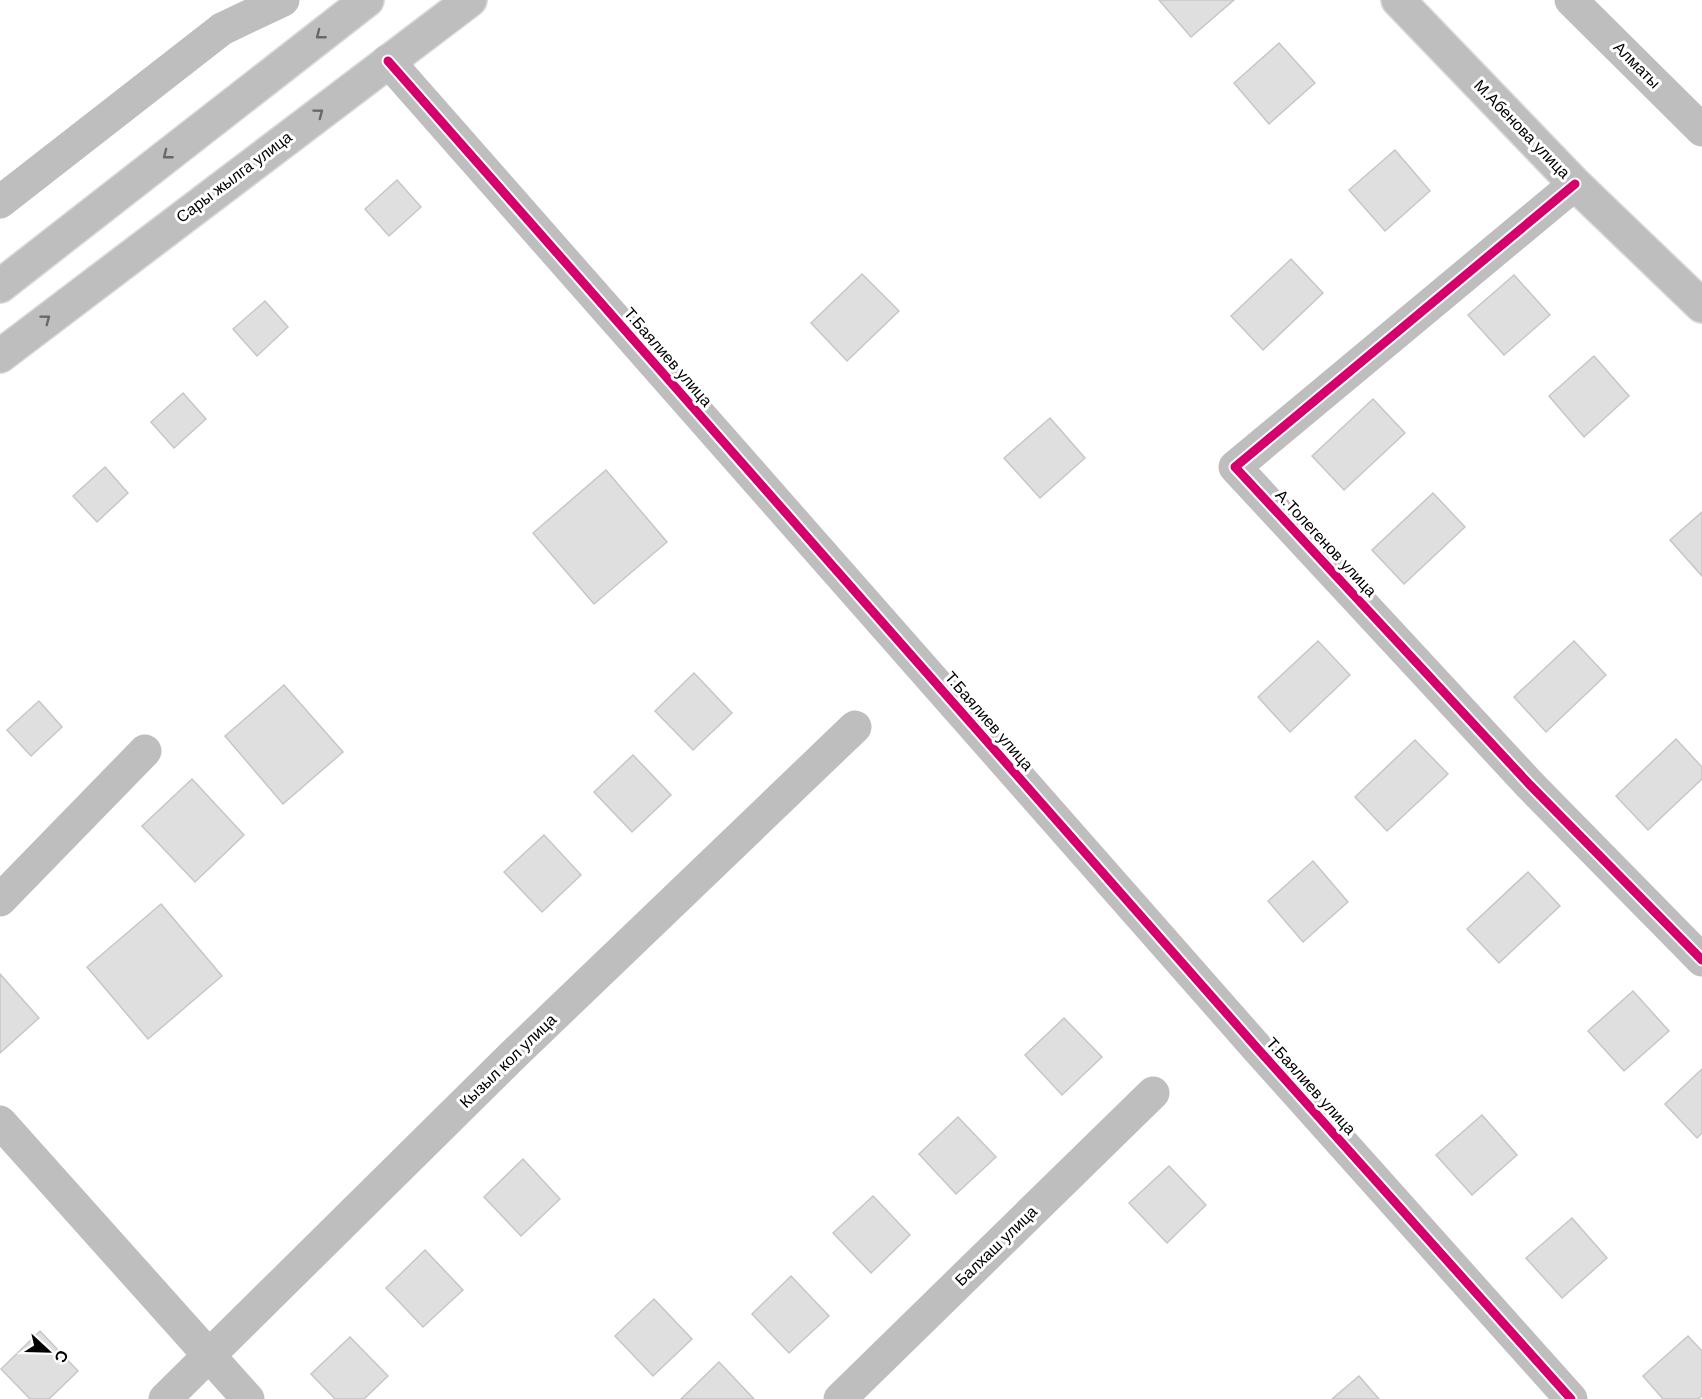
<svg xmlns="http://www.w3.org/2000/svg" width="1702" height="1399" viewBox="0 0 1702 1399" font-family="Helvetica,sans-serif">
<style>
.building{fill:#dfdfdf;stroke:#c7c7c7;stroke-width:1.5}
.lines{fill:none;stroke-linecap:round;stroke-linejoin:round}
.major-casing{stroke:#dbdbdb;stroke-width:36}
.minor{stroke:#bebebe;stroke-width:33}
.major{stroke:#bebebe;stroke-width:33}
.cycleway-casing{stroke:#fff;stroke-width:13}
.cycleway{stroke:#d6006c;stroke-width:9}
.oneway{stroke:#686868}
.labels{text-anchor:middle;dominant-baseline:central;stroke-width:6;stroke-linejoin:round;paint-order:stroke}
.street-label{font-size:16px;fill:#000;stroke:#fff}
</style>
<rect width="100%" height="100%" fill="#fff"/>
<g class="building">
<path d="M1159 0H1234L1191 37Z"/>
<path d="M1279 43 1315 83 1269 124 1234 83Z"/>
<path d="M1395 150 1430 191 1385 231 1349 190Z"/>
<path d="M397 180 421 207 389 236 365 209Z"/>
<path d="M1291 259 1323 293 1263 350 1231 316Z"/>
<path d="M862 274 899 311 847 361 811 323Z"/>
<path d="M1514 275 1550 315 1504 355 1468 315Z"/>
<path d="M265 301 288 327 257 356 233 329Z"/>
<path d="M1594 356 1629 396 1584 437 1549 396Z"/>
<path d="M183 393 206 419 174 448 151 422Z"/>
<path d="M1373 399 1405 433 1344 490 1312 456Z"/>
<path d="M1050 418 1085 458 1040 498 1004 458Z"/>
<path d="M105 467 128 493 97 522 73 496Z"/>
<path d="M606 470 667 542 594 604 533 533Z"/>
<path d="M1433 493 1465 527 1404 584 1372 550Z"/>
<path d="M1702 512V576L1670 540Z"/>
<path d="M1318 641 1350 675 1290 732 1258 697Z"/>
<path d="M1574 641 1606 675 1546 732 1514 697Z"/>
<path d="M694 673 732 713 693 750 655 711Z"/>
<path d="M284 685 343 752 283 804 225 736Z"/>
<path d="M39 701 62 727 31 756 7 730Z"/>
<path d="M1676 739 1702 767V779L1648 830 1616 796Z"/>
<path d="M1415 740 1448 774 1387 831 1355 797Z"/>
<path d="M633 755 671 795 632 832 594 792Z"/>
<path d="M192 779 244 835 195 882 142 826Z"/>
<path d="M544 835 581 875 542 912 504 872Z"/>
<path d="M1313 861 1348 902 1303 942 1268 901Z"/>
<path d="M1528 872 1560 906 1499 963 1467 929Z"/>
<path d="M161 904 222 976 148 1039 87 967Z"/>
<path d="M0 974 39 1018 0 1053Z"/>
<path d="M1633 991 1669 1031 1624 1071 1588 1031Z"/>
<path d="M1064 1018 1102 1057 1062 1095 1025 1055Z"/>
<path d="M1702 1069V1133L1697 1138 1665 1104Z"/>
<path d="M1482 1115 1517 1155 1472 1195 1436 1155Z"/>
<path d="M958 1117 996 1157 956 1194 919 1154Z"/>
<path d="M523 1159 560 1199 521 1236 484 1197Z"/>
<path d="M1169 1166 1206 1205 1167 1243 1129 1203Z"/>
<path d="M873 1196 910 1235 871 1273 833 1233Z"/>
<path d="M1572 1218 1607 1258 1562 1298 1526 1258Z"/>
<path d="M425 1250 463 1290 423 1327 386 1288Z"/>
<path d="M791 1276 829 1316 789 1353 752 1314Z"/>
<path d="M654 1299 692 1339 653 1376 615 1336Z"/>
<path d="M40 1331 78 1371 49 1399H30L1 1369Z"/>
<path d="M1688 1336 1702 1351V1396L1698 1399H1663L1643 1376Z"/>
<path d="M350 1337 388 1376 364 1399H335L311 1374Z"/>
<path d="M719 1362 754 1399H681Z"/>
<path d="M1359 1376 1379 1399H1332Z"/>
</g>
<g class="lines">
<g class="major-casing">
<g id="major">
<path d="M1398 0 1575 184 1702 306"/>
<path d="M0 286 367 0"/>
<path d="M0 356 470 0"/>
</g>
</g>
<g class="minor">
<path d="M1571 0 1702 130"/>
<path d="M388 61 1257 1048 1571 1399"/>
<path d="M1575 184 1235 467 1530 785 1702 960"/>
<path d="M0 202 222 29 283 0"/>
<path d="M0 900 145 751"/>
<path d="M0 1122 248 1399"/>
<path d="M165 1399 511 1057 855 727"/>
<path d="M840 1399 1153 1093"/>
</g>
<use href="#major" class="major"/>
<g class="cycleway-casing">
<g id="cycleway">
<path d="M388 61 1257 1048 1571 1399"/>
<path d="M1575 184 1235 467 1530 785 1702 960"/>
</g>
</g>
<use href="#cycleway" class="cycleway"/>
</g>
<defs><path id="oneway-chevron" d="M-2-3.5L2.5 0L-2 3.5" fill="none" stroke-width="1.6" stroke-linecap="round" stroke-linejoin="round" transform="scale(1.5)"/></defs>
<g class="oneway">
<use href="#oneway-chevron" transform="translate(320 35) rotate(142)"/>
<use href="#oneway-chevron" transform="translate(319 113) rotate(-37)"/>
<use href="#oneway-chevron" transform="translate(167 155) rotate(142)"/>
<use href="#oneway-chevron" transform="translate(46 319) rotate(-37)"/>
</g>
<g class="labels">
<g class="street-label">
<text transform="translate(1637 65) rotate(45)">Алматы</text>
<text transform="translate(1522 129) rotate(46)">М.Абенова улица</text>
<text transform="translate(234 177) rotate(-37)">Сары жылга улица</text>
<text transform="translate(668 357) rotate(49)">Т.Баялиев улица</text>
<text transform="translate(1326 543) rotate(47)">А.Толегенов улица</text>
<text transform="translate(989 721) rotate(49)">Т.Баялиев улица</text>
<text transform="translate(508 1061) rotate(-44)">Кызыл кол улица</text>
<text transform="translate(1311 1086) rotate(48)">Т.Баялиев улица</text>
<text transform="translate(996 1246) rotate(-44)">Балхаш улица</text>
</g>
</g>
<g transform="translate(48 1351) rotate(112)" stroke="#ffffff" stroke-width="4.5" paint-order="stroke">
<path d="M0-4.5L10 22L0 15L-10 22Z" fill="#000000"/>
<text y="-9" font-size="16" font-weight="bold" text-anchor="middle" fill="#000000">С</text>
</g>
</svg>
